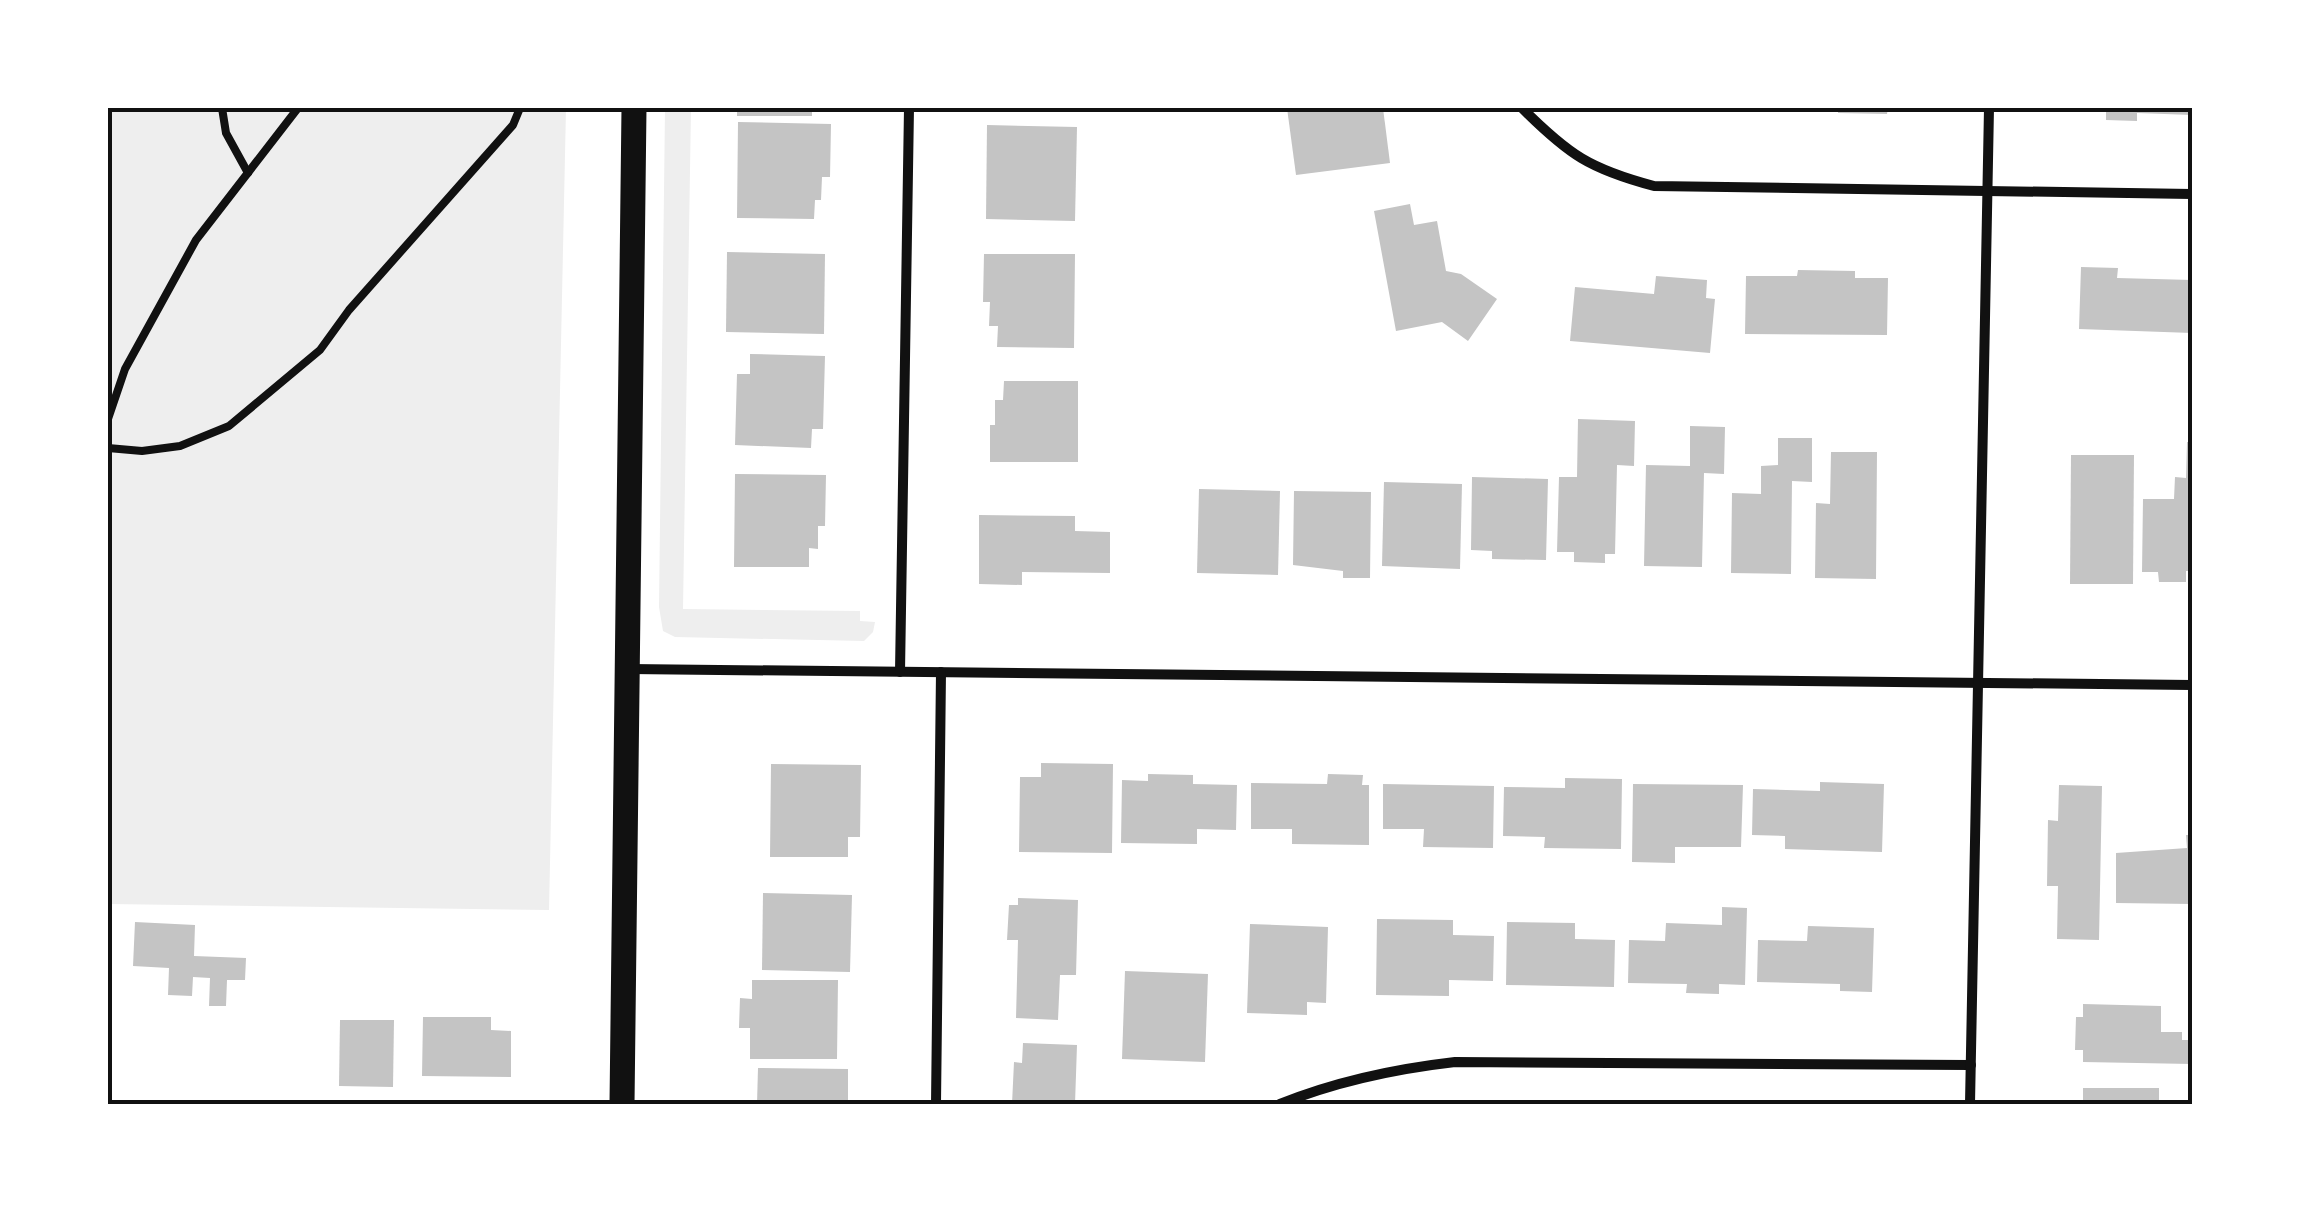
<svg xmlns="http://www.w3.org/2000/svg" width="2300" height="1212" viewBox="0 0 2300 1212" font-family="'Alegreya Sans',sans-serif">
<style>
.green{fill:#eee}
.building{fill:#c4c4c4}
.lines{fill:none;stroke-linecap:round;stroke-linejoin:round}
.service{stroke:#111;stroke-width:8}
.minor{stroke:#111;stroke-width:10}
.primary{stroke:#111;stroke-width:25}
.neatline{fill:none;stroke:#111;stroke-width:4}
</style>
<rect width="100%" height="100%" fill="#fff"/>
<g class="green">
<path d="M108 108H566L549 910 108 904Z"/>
<path d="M665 108H691L683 609 860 611V621L875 622 873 632 864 641 675 637 663 631 659 607Z"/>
</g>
<g class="building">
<rect x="737" y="108" width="75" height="8"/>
<path d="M1287 108H1383L1390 163 1296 175Z"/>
<path d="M1838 108H1888L1887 114 1838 113Z"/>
<path d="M2087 108H2192V115L2137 113V121L2106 120V112H2086Z"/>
<path d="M738 122 831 124 830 177H822L821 200H815L814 219 737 218Z"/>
<path d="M987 125 1077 127 1075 221 986 219Z"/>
<path d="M1410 204 1414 225 1437 221 1446 271 1461 274 1497 299 1468 341 1442 322 1396 331 1374 211Z"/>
<path d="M727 252 825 254 824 334 726 332Z"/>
<path d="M984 254H1075L1074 348 997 347 998 326H989L990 302H983Z"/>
<path d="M2081 267 2118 268 2117 278 2192 280V333L2079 329Z"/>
<path d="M1798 270 1855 271V278H1888L1887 335 1745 334 1746 276H1797Z"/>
<path d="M1656 276 1707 280 1706 298 1715 299 1710 353 1570 341 1575 287 1654 294Z"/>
<path d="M750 354 825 356 823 429H812L811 448 735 445 737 374H750Z"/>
<path d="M1004 381H1078V462H990V425H995V400H1003Z"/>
<path d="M1578 419 1635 421 1634 466 1617 465 1615 554H1605V563L1574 562V552H1557L1559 477H1577Z"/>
<path d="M1690 426 1725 427 1724 474 1704 473 1702 567 1644 566 1646 465 1690 466Z"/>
<path d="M1778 438H1812V482L1792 481 1791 574 1731 573 1732 493 1761 494V466L1778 465Z"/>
<path d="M2187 442H2192V571H2186V582H2159L2158 572H2142L2143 499H2174L2175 477 2186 478Z"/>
<path d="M1831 452H1877L1876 579 1815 578 1816 503 1830 504Z"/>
<path d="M2071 455H2134L2133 584H2070Z"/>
<path d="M735 474 826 475 825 526H818V549L809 548V567H734Z"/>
<path d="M1472 477 1548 479 1546 560 1492 559V551L1471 550Z"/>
<path d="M1384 482 1462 484 1460 569 1382 566Z"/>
<path d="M1199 489 1280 491 1278 575 1197 573Z"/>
<path d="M1294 491 1371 492 1370 578H1343V571L1293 565Z"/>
<path d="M979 515 1075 516V531L1110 532V573L1022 572V585L979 584Z"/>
<path d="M1041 763 1113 764 1112 853 1019 852 1020 777H1041Z"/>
<path d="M771 764 861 765 860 837H848V857H770Z"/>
<path d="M1148 774 1193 775V784L1237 785 1236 830 1197 829V844L1121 843 1122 780 1148 781Z"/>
<path d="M1328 774 1363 775 1362 785H1369V845L1292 844V829H1251V783L1327 784Z"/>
<path d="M1565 778 1622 779 1621 849 1544 848 1545 837 1503 836 1504 787 1565 788Z"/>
<path d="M1820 782 1884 784 1882 852 1785 849V836L1752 835 1753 789 1820 791Z"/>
<path d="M1383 784 1494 786 1493 848 1423 847 1424 829H1383Z"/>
<path d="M1633 784 1743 785 1741 847H1675V863L1632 862Z"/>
<path d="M2059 785 2102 786 2099 940 2057 939 2058 886H2047L2048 820 2058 821Z"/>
<path d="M2186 835H2192V904L2116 903V853L2187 848Z"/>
<path d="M763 893 852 895 850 972 762 970Z"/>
<path d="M1018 898 1078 900 1076 975H1060L1058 1020 1016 1018 1018 940H1007L1009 905H1018Z"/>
<path d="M1722 907 1747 908 1745 985 1719 984V994L1686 993 1687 984 1628 983 1629 940 1665 941 1666 923 1722 925Z"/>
<path d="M1377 919 1453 920V935L1494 936 1493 981 1449 980V996L1376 995Z"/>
<path d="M135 922 195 925 194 956 246 958 245 980H227L226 1006H209L210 978 193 977 192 996 168 995 169 968 133 966Z"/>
<path d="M1507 922 1575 923V939L1615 940 1614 987 1506 985Z"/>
<path d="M1250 924 1328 927 1326 1003 1307 1002V1015L1247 1013Z"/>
<path d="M1808 926 1874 928 1872 992 1840 991V984L1757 982 1758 940 1807 941Z"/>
<path d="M1125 971 1208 974 1205 1062 1122 1059Z"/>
<path d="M752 980H838L837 1059H750V1028H739L740 998 752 999Z"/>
<path d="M2083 1004 2161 1006V1032H2182V1040H2192V1064L2083 1062V1050H2075L2076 1017H2083Z"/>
<path d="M423 1017H491V1030L511 1031V1077L422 1076Z"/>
<path d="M340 1020H394L393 1087 339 1086Z"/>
<path d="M1023 1043 1077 1045 1075 1104H1012L1014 1062 1022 1063Z"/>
<path d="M758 1068 848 1069V1104H757Z"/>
<rect x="2083" y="1088" width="76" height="16"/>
</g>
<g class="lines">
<g class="service">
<path d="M222 108 226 133 248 173"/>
<path d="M108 419 125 369 196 240 298 108"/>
<path d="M108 448 142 451 180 446 229 426 320 350 349 310 513 125 520 108"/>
</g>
<g class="minor">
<path d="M1522 108C1569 155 1590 169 1654 186L2192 194"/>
<path d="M629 669 2192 685"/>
<path d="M900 672 909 108"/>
<path d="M936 1104 941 672"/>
<path d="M1280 1104C1337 1081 1394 1069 1455 1062L1971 1065"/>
<path d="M1970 1104 1989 108"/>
</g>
<path class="primary" d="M622 1104 634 108"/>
</g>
<rect width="2300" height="1212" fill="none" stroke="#ffffff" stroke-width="220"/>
<rect x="110" y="110" width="2080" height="992" class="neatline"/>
</svg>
